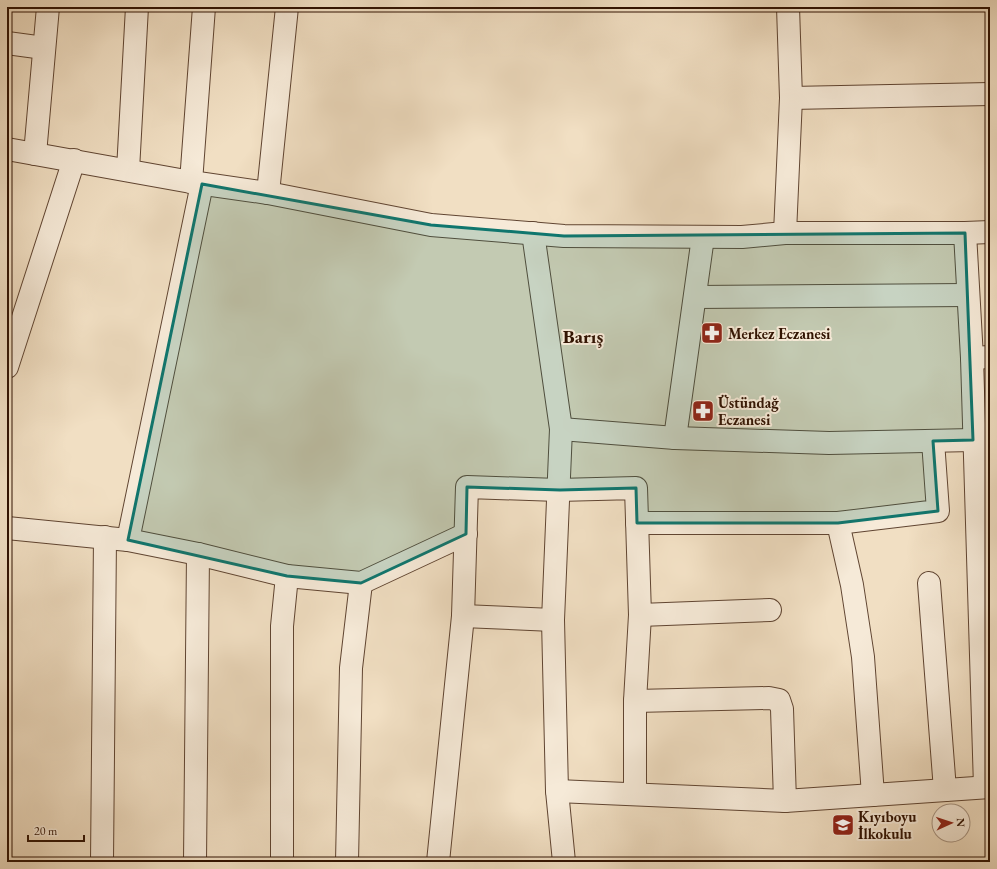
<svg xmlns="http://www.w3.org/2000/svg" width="997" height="869" viewBox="0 0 997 869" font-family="'EB Garamond',serif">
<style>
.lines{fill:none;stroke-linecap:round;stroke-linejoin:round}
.minor-casing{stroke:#604532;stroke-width:24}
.minor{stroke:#f6ead8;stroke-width:22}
.marked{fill:#0f766e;fill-opacity:0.2;stroke:#0f766e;stroke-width:3;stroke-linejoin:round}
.labels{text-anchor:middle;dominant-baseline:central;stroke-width:4;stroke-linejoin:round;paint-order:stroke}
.poi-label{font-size:15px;font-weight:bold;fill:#301202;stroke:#f6ead8;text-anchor:start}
.district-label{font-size:19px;font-weight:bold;fill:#301202;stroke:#f6ead8}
</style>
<rect width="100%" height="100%" fill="#f1dfc3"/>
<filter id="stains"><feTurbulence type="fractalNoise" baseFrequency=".005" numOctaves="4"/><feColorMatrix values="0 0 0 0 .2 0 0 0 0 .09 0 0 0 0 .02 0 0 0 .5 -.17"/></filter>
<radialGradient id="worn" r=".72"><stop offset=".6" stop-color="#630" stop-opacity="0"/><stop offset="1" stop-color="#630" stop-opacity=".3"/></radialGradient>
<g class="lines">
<g class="minor-casing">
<g id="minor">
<path d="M7 43 44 48"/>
<path d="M791 98 990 94"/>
<path d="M7 149 191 182 268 193 431 225 564 236 742 237 785 233H965L990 232"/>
<path d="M35 154 48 7"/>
<path d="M128 170 137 7"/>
<path d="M191 182 204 7"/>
<path d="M268 193 287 7"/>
<path d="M533 233 561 429 553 620 557 791 564 862"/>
<path d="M785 233 791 98 788 7"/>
<path d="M965 233 972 358 985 787"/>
<path d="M695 297 968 295"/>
<path d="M972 358 990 357"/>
<path d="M7 367 74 160"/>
<path d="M561 429 675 438 829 443 973 440"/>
<path d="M675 438 703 237"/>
<path d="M637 523H838L938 511 933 441"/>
<path d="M838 523 852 585 863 657 873 795"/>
<path d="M7 528 128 540 198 554 287 576 361 583 466 534"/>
<path d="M128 540 202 184"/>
<path d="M929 583 945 790"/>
<path d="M640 615 770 610"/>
<path d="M463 616 553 620"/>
<path d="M635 701 769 698 779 700 782 709 785 801"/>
<path d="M557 791 785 801 990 787"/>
<path d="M102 862 105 537"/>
<path d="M195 862 198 554"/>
<path d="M282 862V626L287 576"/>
<path d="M347 862 351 668 361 583"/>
<path d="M438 862 463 616 467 487 558 490 636 488 640 615 635 701V794"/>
</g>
</g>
<use href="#minor" class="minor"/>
</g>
<path class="marked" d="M202 184 431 225 564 236 965 233 973 440 933 441 938 511 838 523H637L636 488 560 490 467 487 466 534 361 583 287 576 128 540Z"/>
<defs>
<g id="pharmacy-square" transform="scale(1.15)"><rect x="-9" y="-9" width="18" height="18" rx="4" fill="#8f2418" stroke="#f6ead8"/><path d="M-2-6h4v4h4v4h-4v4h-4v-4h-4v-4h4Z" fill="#fff"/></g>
<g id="school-square" transform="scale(1.15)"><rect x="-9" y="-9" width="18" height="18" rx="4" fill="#8f2418" stroke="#f6ead8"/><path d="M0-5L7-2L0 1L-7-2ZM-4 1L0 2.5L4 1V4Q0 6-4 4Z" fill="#fff"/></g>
</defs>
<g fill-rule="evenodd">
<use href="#pharmacy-square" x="712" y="333"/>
<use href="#pharmacy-square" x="703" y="411"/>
<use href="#school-square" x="843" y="825"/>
</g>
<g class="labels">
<g class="poi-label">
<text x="728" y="333">Merkez Eczanesi</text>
<text x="718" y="402">Üstündağ<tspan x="718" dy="17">Eczanesi</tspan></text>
<text x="858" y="816">Kıyıboyu<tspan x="858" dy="17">İlkokulu</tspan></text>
</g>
<g class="district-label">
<text x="583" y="336">Barış</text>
</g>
</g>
<rect width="997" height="869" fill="none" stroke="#f1dfc3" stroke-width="24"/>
<rect x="8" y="8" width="981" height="853" fill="none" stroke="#301202" stroke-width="2"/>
<rect x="12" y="12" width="973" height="845" fill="none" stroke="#301202"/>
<g transform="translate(951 823) rotate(87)"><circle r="19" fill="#f6ead8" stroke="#a79482"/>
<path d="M0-3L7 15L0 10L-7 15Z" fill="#8f2418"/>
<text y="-6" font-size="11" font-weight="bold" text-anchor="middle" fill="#301202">N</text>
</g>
<path d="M28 835v6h56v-6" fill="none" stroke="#301202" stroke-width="2"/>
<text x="34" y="835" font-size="12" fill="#301202" stroke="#f6ead8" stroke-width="3" paint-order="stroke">20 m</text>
<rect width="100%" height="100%" filter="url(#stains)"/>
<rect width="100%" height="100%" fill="url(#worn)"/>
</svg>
